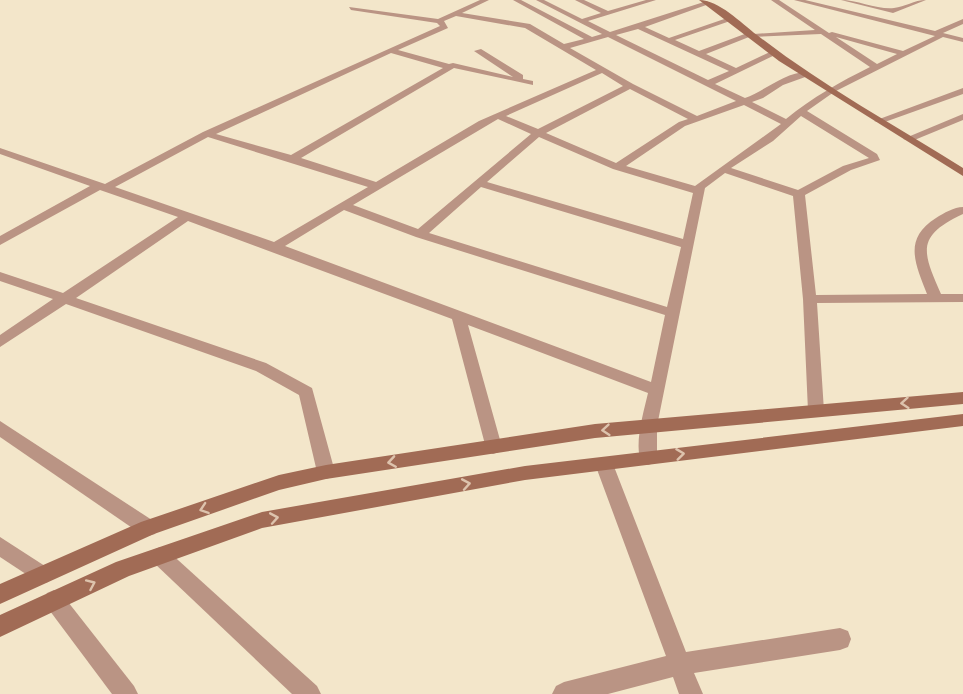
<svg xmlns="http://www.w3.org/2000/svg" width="963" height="694" viewBox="0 0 963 694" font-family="Cabin,sans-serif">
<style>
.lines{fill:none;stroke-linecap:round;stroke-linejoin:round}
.minor{fill:#ba9484;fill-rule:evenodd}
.secondary{fill:#a16b55;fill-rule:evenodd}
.oneway{stroke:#ddc3ad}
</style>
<rect width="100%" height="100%" fill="#f3e6ca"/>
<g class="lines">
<g class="minor">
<path d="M480 0H489L462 13 530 24 564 44 584 39 513 0H521L592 37 602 34 536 0H544L582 19 601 13 575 0H584L608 11 646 0H656L588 21 610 32 707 1 709 4 645 27 669 38 733 16V20L675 40 699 51 750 32 754 34 815 30 771 0H779L829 33 832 32 903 51 935 36 794 0H805L935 31 963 19V24L943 33 963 38V42L943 37 834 92 807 111 877 154 880 160 851 170 805 195 816 295 927 294C915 263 903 239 936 218 944 213 954 207 963 207V214C916 236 922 251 941 294H963V302L817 303 824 411 822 415 816 417 810 415 808 411 803 299 793 196 725 173 705 188 657 426V458L654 463 648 465 642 463C633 447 644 411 648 393L468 325 502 447 499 452 493 454 487 452 452 319 188 221 76 298 266 363 312 388 335 472 332 477 326 479 320 477 317 472 299 395 256 371 66 304 0 347V335L53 299 0 281V272L63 293 178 217 100 190 0 245V236L90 186 0 154V148L105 184 203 132 440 26 437 23 351 10 349 7 438 19ZM456 16 525 28 596 70 479 121 376 182 301 158 454 68 533 85V81L523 79V75L481 49 474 51 513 77 453 63 449 64 398 50 448 28 444 21ZM638 29 729 71 708 80 616 35ZM821 34 870 67C840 82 813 97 786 119L752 102 763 98 783 85 808 76V72C786 71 765 91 745 98L715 84 779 53 772 51 736 68 706 54 749 37ZM608 37 736 101 697 116 633 84 570 48ZM836 37 897 54 877 64ZM391 53 443 68 291 155 216 134ZM602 73 623 86 538 129 506 116ZM630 89 688 119 679 122 616 163 546 133ZM744 105 781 124 695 186 626 166 685 126ZM801 116 869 158 843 166 798 190 731 168 773 141ZM498 119 531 134 418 229 353 205ZM208 137 368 187 274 242 115 187ZM539 137 613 169 693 193 683 239 487 182ZM481 187 681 247 667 307 429 233ZM344 210 416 237 665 315 651 382 285 246Z"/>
<path d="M841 0C857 0 879 10 894 8 905 7 914 0 926 0L893 13Z"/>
<path d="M963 88V94L882 123 874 121Z"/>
<path d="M963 114V120L912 141 903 139Z"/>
<path d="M0 421 155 522 158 528 155 534 148 536 141 534 0 437Z"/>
<path d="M604 457 610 459 613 464 686 652 840 628 848 631 851 639 848 647 840 650 694 673 703 694H679L673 677 608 694H552L556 686 564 682 666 656 595 464 598 459Z"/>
<path d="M0 537 48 568 51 575 48 582 41 584 0 557Z"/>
<path d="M160 547 167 550 317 686 321 694H292L153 562 150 556 153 550Z"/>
<path d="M54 590 61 593 134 686 138 694H112L47 607 43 600 47 593Z"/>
</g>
<g class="secondary">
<path d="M699 0C719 0 741 23 757 35 821 85 894 125 963 168V176L779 61Z"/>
<path d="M963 392V404L595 438 326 479 279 490 154 534 0 604V584L141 522 279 475 326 465 595 424Z"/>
<path d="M963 414V426L525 480 262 528 129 576 0 637V615L116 562 262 512 525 466Z"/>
</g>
</g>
<defs><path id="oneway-chevron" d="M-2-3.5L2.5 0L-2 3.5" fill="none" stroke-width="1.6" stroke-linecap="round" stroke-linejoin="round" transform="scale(1.5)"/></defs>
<g class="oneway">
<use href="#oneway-chevron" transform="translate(905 403) rotate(175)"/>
<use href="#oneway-chevron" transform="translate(606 430) rotate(175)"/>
<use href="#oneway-chevron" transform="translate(680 454) rotate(-7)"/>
<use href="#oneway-chevron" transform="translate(392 462) rotate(171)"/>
<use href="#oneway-chevron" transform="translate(466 484) rotate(-10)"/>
<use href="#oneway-chevron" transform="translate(204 509) rotate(161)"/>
<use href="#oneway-chevron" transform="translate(274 518) rotate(-10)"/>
<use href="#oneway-chevron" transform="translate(91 584) rotate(-24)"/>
</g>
</svg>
